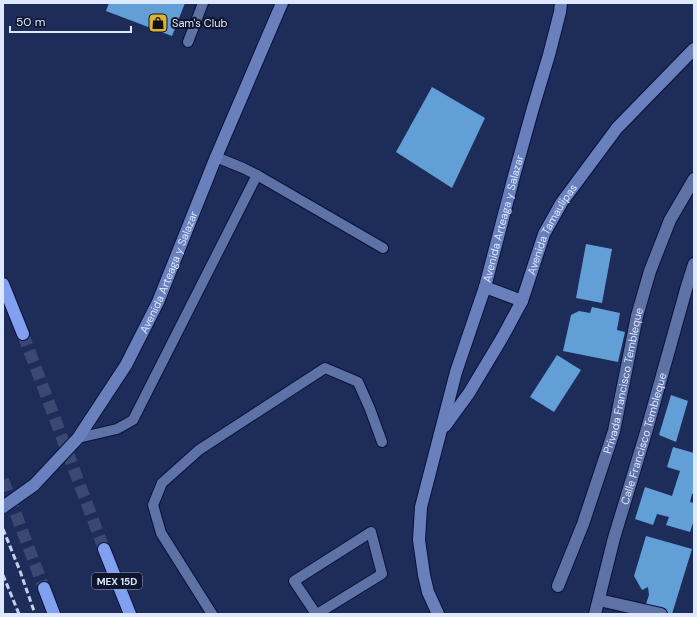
<svg xmlns="http://www.w3.org/2000/svg" width="697" height="617" viewBox="0 0 697 617" font-family="'DM Sans',sans-serif">
<style>
.building{fill:#629fd6}
.lines{fill:none;stroke-linecap:round;stroke-linejoin:round}
.highway-tunnel{stroke:#3a4872;stroke-width:12;stroke-dasharray:12 6;stroke-linecap:butt}
.lane-casing{stroke:#08123d;stroke-width:12}
.street-casing{stroke:#08123d;stroke-width:14}
.secondary-casing{stroke:#08123d;stroke-width:14}
.highway-casing{stroke:#08123d;stroke-width:14}
.lane{stroke:#5e72a6;stroke-width:10}
.street{stroke:#5e72a6;stroke-width:12}
.secondary{stroke:#6980bc;stroke-width:12}
.highway{stroke:#82a0f0;stroke-width:12}
.rail{stroke:#c4cfea;stroke-width:3;stroke-dasharray:6 3;stroke-linecap:butt}
.secondary-bridge-casing{stroke:#08123d;stroke-width:14;stroke-linecap:butt}
.secondary-bridge{stroke:#6980bc;stroke-width:12}
.labels{text-anchor:middle;dominant-baseline:central;stroke-width:4;stroke-linejoin:round;paint-order:stroke}
.shield{fill:#0f162b;stroke:#9fa8bf;stroke-width:1}
.shield-label{font-size:10px;font-weight:bold;fill:#dde7ff}
.poi-label{font-size:11px;fill:#dde7ff;stroke:#0f162b;text-anchor:start}
.street-label{font-size:11px;fill:#dde7ff;stroke:#0f162b}
</style>
<rect width="100%" height="100%" fill="#1d2c59"/>
<g class="building">
<path d="M109 3H185L172 36 106 11Z"/>
<path d="M432 87 485 118 452 188 396 152Z"/>
<path d="M586 244 612 249 602 303 576 298Z"/>
<path d="M592 307 620 313 617 330 625 332 618 362 563 351 571 315 579 311 590 313Z"/>
<path d="M557 355 581 370 554 412 530 397Z"/>
<path d="M671 395 688 401 676 442 659 435Z"/>
<path d="M673 447 694 453V494H692L690 502 694 503V523H693L690 532 666 525 669 517 657 514 653 525 635 519 645 487 672 496 680 471 667 467Z"/>
<path d="M646 536 692 549 672 614H668L645 607 649 595 648 587 642 590 634 576Z"/>
</g>
<g class="lines">
<g class="highway-tunnel">
<path d="M23 334 104 549"/>
<path d="M3 480 44 588"/>
</g>
<g class="lane-casing">
<g id="lane">
<path d="M188 42 203 3"/>
<path d="M257 175 383 248"/>
<path d="M78 438 117 429 133 420 257 175 243 168 216 157"/>
<path d="M212 614 161 533 153 505 162 483 199 450 325 368 358 382 370 409 382 442"/>
<path d="M316 614 294 581 371 532 382 574 317 614"/>
</g>
</g>
<g class="street-casing">
<g id="street">
<path id="s1" d="M558 586 583 524 614 431 637 316 650 271 670 220 694 179"/>
<path d="M599 600 661 614"/>
<path id="s2" d="M595 614 614 538 647 429 687 286 694 264"/>
</g>
</g>
<g class="secondary-casing">
<g id="secondary">
<path d="M485 287 522 301"/>
<path id="s3" d="M445 426 469 393 502 338 522 301 544 234 562 202 617 128 694 49"/>
<path id="s4" d="M34 485 78 438 126 365 158 302 216 157 282 3"/>
<path id="s5" d="M438 614 428 592 424 575 419 540 421 507 456 372 485 287 514 176 533 108 549 55 560 12 561 3"/>
</g>
</g>
<g class="highway-casing">
<g id="highway">
<path d="M3 284 23 334"/>
<path d="M104 549 130 614"/>
<path d="M44 588 54 614"/>
</g>
</g>
<use href="#lane" class="lane"/>
<use href="#street" class="street"/>
<use href="#secondary" class="secondary"/>
<use href="#highway" class="highway"/>
<g class="rail">
<path d="M3 529 20 571 35 614"/>
<path d="M3 575 19 614"/>
</g>
<g class="secondary-bridge-casing">
<path id="secondary-bridge" d="M3 507 34 485"/>
</g>
<use href="#secondary-bridge" class="secondary-bridge"/>
</g>
<defs>
<g id="shop-square" transform="scale(1)"><rect x="-9" y="-9" width="18" height="18" rx="4" fill="#deb133" stroke="#0f162b"/><path d="M-5-2.5h2.3a2.7 3.5 0 0 1 5.4 0H5L5.5 6h-11ZM-1.5-2.5h3a1.5 2.3 0 0 0-3 0Z" fill="#111"/></g>
</defs>
<g fill-rule="evenodd">
<use href="#shop-square" x="158" y="23"/>
</g>
<g class="labels">
<rect class="shield" x="92" y="573" width="50" height="16" rx="3"/>
<g class="shield-label">
<text x="117" y="581">MEX 15D</text>
</g>
<g class="poi-label">
<text x="172" y="23">Sam's Club</text>
</g>
<g class="street-label">
<text stroke="none"><textPath href="#s5" startOffset="410">Avenida Arteaga y Salazar</textPath></text>
<text stroke="none"><textPath href="#s3" startOffset="225">Avenida Tamaulipas</textPath></text>
<text stroke="none"><textPath href="#s4" startOffset="254">Avenida Arteaga y Salazar</textPath></text>
<text stroke="none"><textPath href="#s1" startOffset="216">Privada Francisco Tembleque</textPath></text>
<text stroke="none"><textPath href="#s2" startOffset="182">Calle Francisco Tembleque</textPath></text>
</g>
</g>
<rect width="697" height="617" fill="none" stroke="#dde7ff" stroke-width="8"/>
<path d="M10 26v6h121v-6" fill="none" stroke="#dde7ff" stroke-width="2"/>
<text x="16" y="26" font-size="12" fill="#dde7ff" stroke="#0f162b" stroke-width="3" paint-order="stroke">50 m</text>
</svg>
